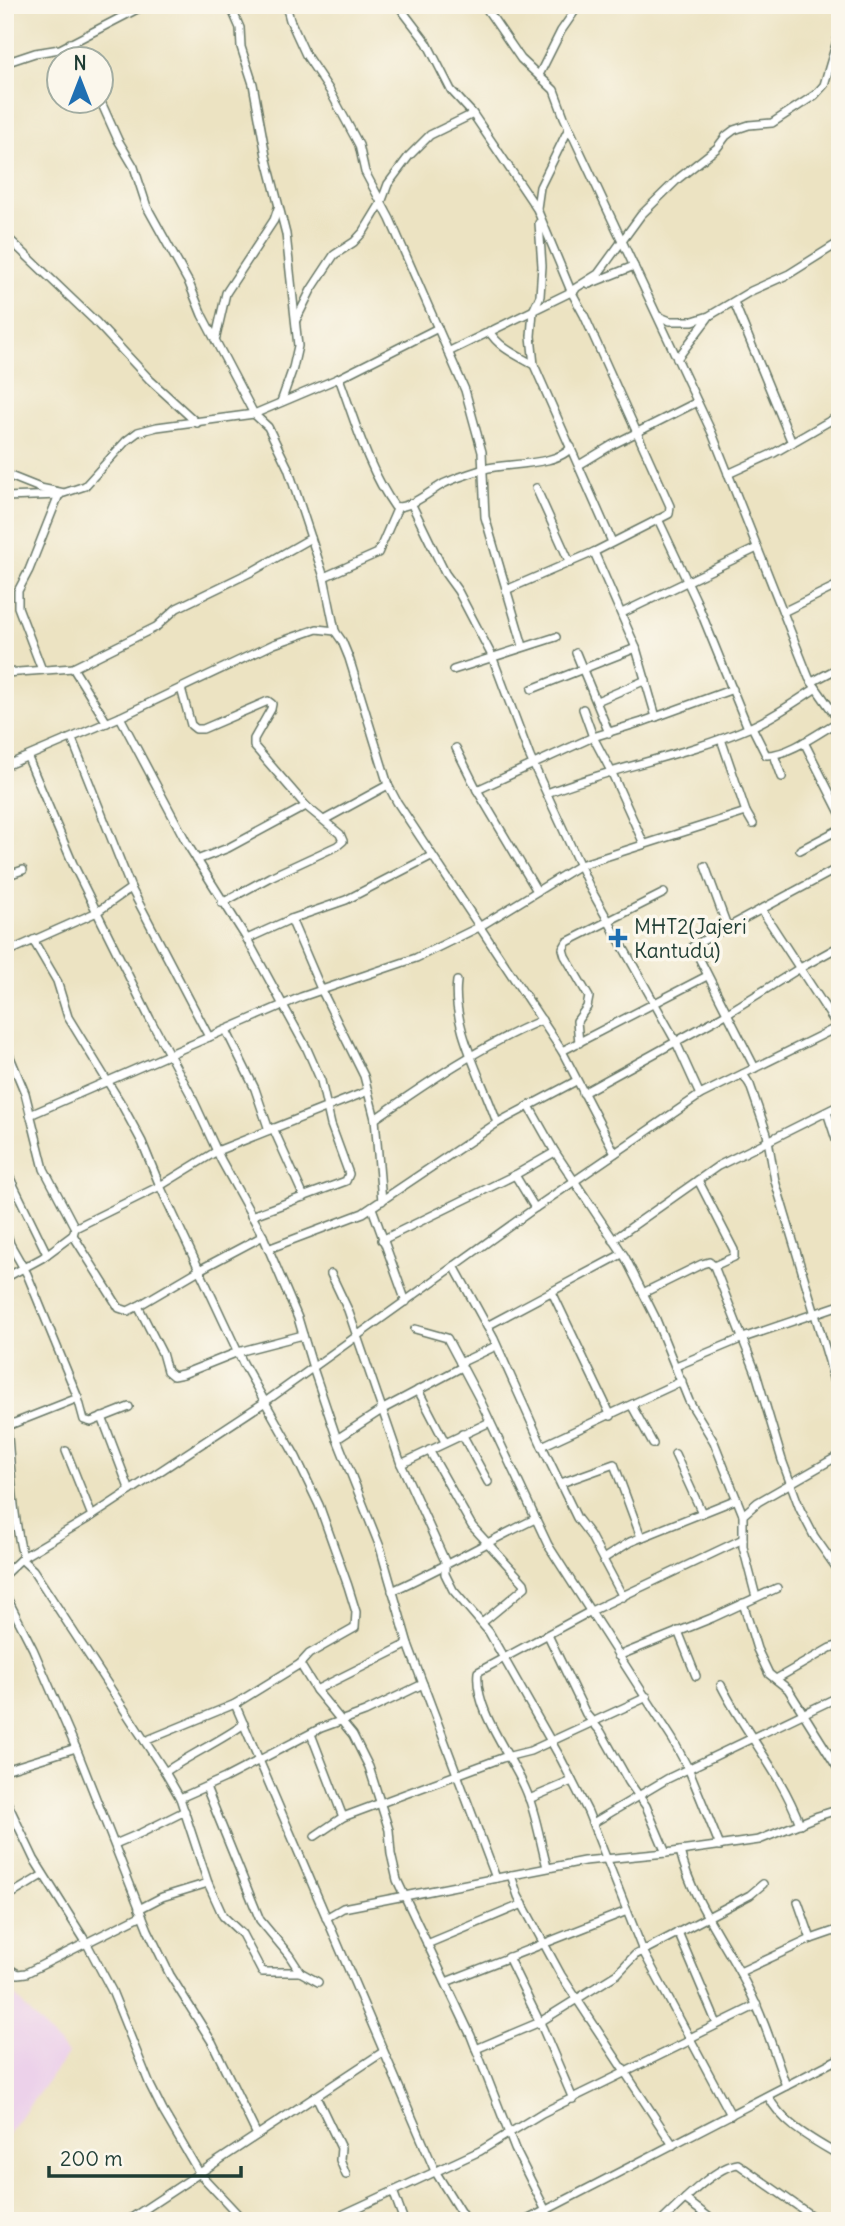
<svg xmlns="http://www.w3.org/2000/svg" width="845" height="2226" viewBox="0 0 845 2226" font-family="Delius,sans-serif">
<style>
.built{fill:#ecd1ea}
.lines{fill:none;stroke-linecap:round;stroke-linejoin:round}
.minor-casing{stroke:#677766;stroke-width:10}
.minor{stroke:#fff;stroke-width:7}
.poi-dot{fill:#1f6fb2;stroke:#fbf7ec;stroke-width:2.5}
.labels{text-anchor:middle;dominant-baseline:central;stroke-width:7;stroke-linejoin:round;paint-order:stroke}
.poi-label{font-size:21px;fill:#1f3d34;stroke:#fbf7ec;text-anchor:start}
</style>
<rect width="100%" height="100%" fill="#fbf7ec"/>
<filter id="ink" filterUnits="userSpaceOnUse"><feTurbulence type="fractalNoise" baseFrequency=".0143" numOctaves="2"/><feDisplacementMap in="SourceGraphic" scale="14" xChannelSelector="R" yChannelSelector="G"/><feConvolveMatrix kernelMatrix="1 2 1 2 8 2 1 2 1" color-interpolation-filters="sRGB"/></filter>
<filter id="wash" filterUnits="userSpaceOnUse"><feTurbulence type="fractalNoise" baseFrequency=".00686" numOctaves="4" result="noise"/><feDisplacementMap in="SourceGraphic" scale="28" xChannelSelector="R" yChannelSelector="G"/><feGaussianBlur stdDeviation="1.57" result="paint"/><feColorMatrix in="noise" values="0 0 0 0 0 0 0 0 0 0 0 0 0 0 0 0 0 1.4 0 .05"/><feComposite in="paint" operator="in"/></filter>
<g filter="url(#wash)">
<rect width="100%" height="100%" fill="#ece3c2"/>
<path class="built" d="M5 1985 68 2054 5 2138Z"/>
</g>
<g filter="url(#ink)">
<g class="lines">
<g class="minor-casing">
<g id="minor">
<path d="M230 5 240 28 241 47 253 84 266 156 286 234 298 346 293 368 281 402"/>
<path d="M286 5 290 20 306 55 330 91 359 145 365 172 390 219 465 390 482 452 485 517 523 646"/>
<path d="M398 5 427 43 451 90 473 114 537 209 571 291 584 315 670 506 669 514 594 552 506 590"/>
<path d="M484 5 521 59 554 90 564 117 712 433 809 678 840 722"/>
<path d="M70 43 81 60"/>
<path d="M5 63 35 53 60 49 145 5"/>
<path d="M539 75 561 31 579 5"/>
<path d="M101 102 118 140 134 167 147 207 189 283 202 315 254 414 268 427 288 468 324 577 335 631 342 641 349 658 388 785 397 802 562 1051 615 1153"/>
<path d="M537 208 540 187 569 128"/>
<path d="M539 223 542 266 540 296 533 311 531 336 534 365 612 542"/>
<path d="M5 235 95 321 150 380 197 423"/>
<path d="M589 284 634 266"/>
<path d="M571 291 598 274 641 215 679 178 717 148 726 136 734 130 749 125 772 123 815 95 824 85 840 31"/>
<path d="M734 302 792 443"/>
<path d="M658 316 670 321H693L709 316 751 291 789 274 840 242"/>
<path d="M296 320 311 290 334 255 354 242 364 231 381 203 388 184 409 156 430 135 473 114"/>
<path d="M489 331C499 348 517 355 534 365"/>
<path d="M216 337 226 293 274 220 278 208"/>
<path d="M448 352 575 290"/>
<path d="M677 359 708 318"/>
<path d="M339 378C355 421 368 469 395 507 411 508 429 492 443 484 455 478 471 473 484 469 506 463 559 466 571 447"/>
<path d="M579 465 612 445 697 402"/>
<path d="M5 474 40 488 64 493 85 486 126 441 138 432 157 427 254 414 339 378 438 328"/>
<path d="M728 474 774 453 840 415"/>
<path d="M536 488 570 563"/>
<path d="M5 497 60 495"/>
<path d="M411 503 445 573 458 591 492 656 530 757 590 888 675 1040 700 1095"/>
<path d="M658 519 696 600 748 728"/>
<path d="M594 552 636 648 656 717"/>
<path d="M324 577 378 553 398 507"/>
<path d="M783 612 840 584"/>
<path d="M622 613 757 548"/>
<path d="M576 653 609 733"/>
<path d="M73 668 107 723"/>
<path d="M42 670 18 607V591L29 570 58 497"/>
<path d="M453 670 556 637"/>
<path d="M5 673 73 668 156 627 177 608 253 571 311 538"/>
<path d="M812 682 840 667"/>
<path d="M181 688 191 725 196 729H203L268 701 272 704 271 709 254 739V746L306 806 340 834 343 841 337 846 270 877 222 903"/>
<path d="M532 689 636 648"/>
<path d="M597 701 646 680"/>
<path d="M583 709 593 737 611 771 644 844"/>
<path d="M120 717 189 847 247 939 307 1049 321 1081 331 1125 349 1174 346 1181 251 1216"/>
<path d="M752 727 766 755C788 756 820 732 839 721"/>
<path d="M72 739 131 888 209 1037"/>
<path d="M721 739 746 812 753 824"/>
<path d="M804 742 840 813"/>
<path d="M456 748 477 790 537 891"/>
<path d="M774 755 782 777"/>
<path d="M28 758 73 864 150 1019 191 1095 221 1160 263 1236 298 1318 313 1368 337 1439 380 1547 408 1644 496 1878"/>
<path d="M5 766 120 717 274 644 317 629 335 631"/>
<path d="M477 790 593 737 642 722 733 689"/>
<path d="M547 793C613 767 685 756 751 727 774 717 795 702 816 688"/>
<path d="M324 820 388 785"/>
<path d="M800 850 840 829"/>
<path d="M197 860 228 848 306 806"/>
<path d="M705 866 727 926"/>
<path d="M5 876 23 870"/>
<path d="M761 909 838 1027"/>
<path d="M291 919 321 989 364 1076 375 1119 382 1201"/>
<path d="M247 939 291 919 346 900 431 856"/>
<path d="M33 940 57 981 68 1017 122 1105 142 1142 160 1186 243 1363 296 1457 319 1505 348 1586 356 1612 355 1628 309 1654 300 1664 235 1704 145 1741"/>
<path d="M5 953 97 912 131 888"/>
<path d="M457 981C451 1026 483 1080 497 1123"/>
<path d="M226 1030 255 1089 269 1130"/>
<path d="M579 1043 577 1021 587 1007 589 997 565 956 563 949 567 942 664 893"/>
<path d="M5 1045 25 1093 44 1169 75 1228 73 1235 119 1308 128 1311 138 1306 201 1269 263 1236"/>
<path d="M562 1051 707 976"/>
<path d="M755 1068 693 946 840 867"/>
<path d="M743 1074 750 1085 767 1134 775 1181 829 1361 840 1409"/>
<path d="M583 1093 726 1014 800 968 840 946"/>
<path d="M529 1106 555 1152 625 1257 655 1317 689 1401 714 1442 743 1515"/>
<path d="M827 1112 840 1152"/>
<path d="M30 1115 301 997 416 958 479 927 580 865 746 812"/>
<path d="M375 1119C428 1082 482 1045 542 1020"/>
<path d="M273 1128 304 1197"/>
<path d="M5 1168 47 1254"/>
<path d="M515 1175 535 1208"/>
<path d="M698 1180 734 1250V1257L714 1266 756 1373 782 1460 800 1509 814 1536 840 1573"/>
<path d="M372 1208 406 1302"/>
<path d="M5 1228 10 1244 27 1274 78 1398 84 1420 91 1422 129 1407"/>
<path d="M75 1228 160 1186 217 1151 368 1091"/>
<path d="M382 1240 515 1175 555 1152"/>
<path d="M613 1240 718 1166 840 1105"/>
<path d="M268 1249 363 1213 497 1123 576 1081"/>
<path d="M454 1266 494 1339 542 1446 577 1518 590 1535 623 1597"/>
<path d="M331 1274 348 1310 401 1464 445 1561V1574L453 1590 489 1632 561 1759 588 1812 643 1951 731 2115"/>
<path d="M5 1278 42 1258 73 1235"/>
<path d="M552 1292 611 1416"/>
<path d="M643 1293 702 1264 709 1262 714 1266"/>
<path d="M138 1306 162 1353 167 1371 173 1376 183 1374 238 1352 303 1335"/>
<path d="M487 1326 622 1254"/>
<path d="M415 1329 447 1338 481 1402 548 1545 673 1740 689 1770 720 1846"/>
<path d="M460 1363 496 1346"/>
<path d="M676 1366 743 1338 840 1305"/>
<path d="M418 1390 445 1442"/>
<path d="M632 1406 653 1444"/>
<path d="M5 1407C11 1457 11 1509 23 1557"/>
<path d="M102 1417 130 1491"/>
<path d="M7 1426 78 1398"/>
<path d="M462 1434 488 1482"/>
<path d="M337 1439 383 1409 462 1367"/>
<path d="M542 1446 682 1381"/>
<path d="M429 1450 472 1526 524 1583 525 1587 482 1623"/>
<path d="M66 1451 92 1516"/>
<path d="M675 1454 702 1513"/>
<path d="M401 1464 490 1422"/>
<path d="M561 1483 614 1464 641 1537"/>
<path d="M21 1559 33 1570 165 1772 180 1798 208 1883 223 1916 242 1934 262 1972H300L318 1982"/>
<path d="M603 1559 630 1542 737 1499"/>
<path d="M5 1574 23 1557 92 1516 265 1402 535 1208 700 1095 840 1026"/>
<path d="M392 1591C441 1569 487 1542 535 1519"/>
<path d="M5 1594 33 1649 76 1748 148 1930 170 1975 212 2042 257 2135"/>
<path d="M756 1597 743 1547V1515L758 1502 840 1455"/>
<path d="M743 1603 757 1649 769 1674 788 1689 840 1772"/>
<path d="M678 1631 696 1676"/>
<path d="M548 1635 586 1714 601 1732 629 1782 646 1806 666 1853"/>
<path d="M618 1656 712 1618 777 1588"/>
<path d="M300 1664 316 1690 353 1735 369 1767 389 1830 391 1854 397 1880 471 2036 515 2149 551 2221"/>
<path d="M776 1679 830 1648 840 1645"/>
<path d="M721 1685C746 1735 780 1771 800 1824"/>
<path d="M316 1690 408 1644"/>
<path d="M235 1704 435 2171 466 2221"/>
<path d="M311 1734 343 1817"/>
<path d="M5 1770 76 1748"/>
<path d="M165 1772C191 1754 219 1742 244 1724"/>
<path d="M206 1787 260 1920 289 1955 300 1972"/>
<path d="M5 1798 34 1859 86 1942 112 1991 150 2085 163 2111 200 2174 244 2221"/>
<path d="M180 1798 225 1778 321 1728 365 1712 423 1684"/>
<path d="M529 1799 572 1781"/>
<path d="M593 1823 667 1779 840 1696"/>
<path d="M315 1836 343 1817 502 1758 530 1751 647 1697"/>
<path d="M115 1844 141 1833 185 1811"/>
<path d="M680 1851C692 1900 724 1941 747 1986 764 2018 774 2052 786 2086"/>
<path d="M547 1867C540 1842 536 1812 525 1788 510 1754 474 1710 478 1672L591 1611 743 1539"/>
<path d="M511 1875 518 1896 561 1975 673 2145"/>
<path d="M5 1898 43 1875"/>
<path d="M798 1902 811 1939"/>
<path d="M139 1909 162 1897 208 1883"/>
<path d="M326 1918 343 1908 584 1861 666 1853 759 1840 818 1816 840 1809"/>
<path d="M678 1932 717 2024"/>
<path d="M427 1944 523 1904"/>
<path d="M508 1957 543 2029 573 2099"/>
<path d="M5 1966 18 1974 26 1973 142 1915"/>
<path d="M740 1972 811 1939 840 1929"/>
<path d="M446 1982 627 1911"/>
<path d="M690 2038 757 2005"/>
<path d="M476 2049 540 2022 617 1974 635 1955 750 1895 763 1884"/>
<path d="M316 2096 341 2148 340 2160 346 2175"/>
<path d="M768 2096C783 2125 812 2139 840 2156"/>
<path d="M393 2191 404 2221"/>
<path d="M685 2199 714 2221"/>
<path d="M127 2221 383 2052"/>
<path d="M329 2221 480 2151 542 2113 691 2040"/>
<path d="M525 2221 840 2058"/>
<path d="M662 2221C680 2204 714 2167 738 2164L819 2221"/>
</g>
</g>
<use href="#minor" class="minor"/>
</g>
</g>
<path class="poi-dot" d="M614.5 927.5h7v7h7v7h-7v7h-7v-7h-7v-7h7z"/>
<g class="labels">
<g class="poi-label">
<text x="634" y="926">MHT2(Jajeri<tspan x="634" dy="24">Kantudu)</tspan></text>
</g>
</g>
<rect width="845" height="2226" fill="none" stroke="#fbf7ec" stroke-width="28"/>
<g transform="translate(80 80)"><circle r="33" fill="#fbf7ec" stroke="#a3ada2" stroke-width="2"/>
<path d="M0-5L12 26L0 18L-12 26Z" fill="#1f6fb2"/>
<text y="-10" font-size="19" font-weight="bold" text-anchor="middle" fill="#1f3d34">N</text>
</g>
<path d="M49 2166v10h192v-10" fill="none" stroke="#1f3d34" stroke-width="3.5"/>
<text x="60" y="2166" font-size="21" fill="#1f3d34" stroke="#fbf7ec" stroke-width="5" paint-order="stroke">200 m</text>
</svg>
